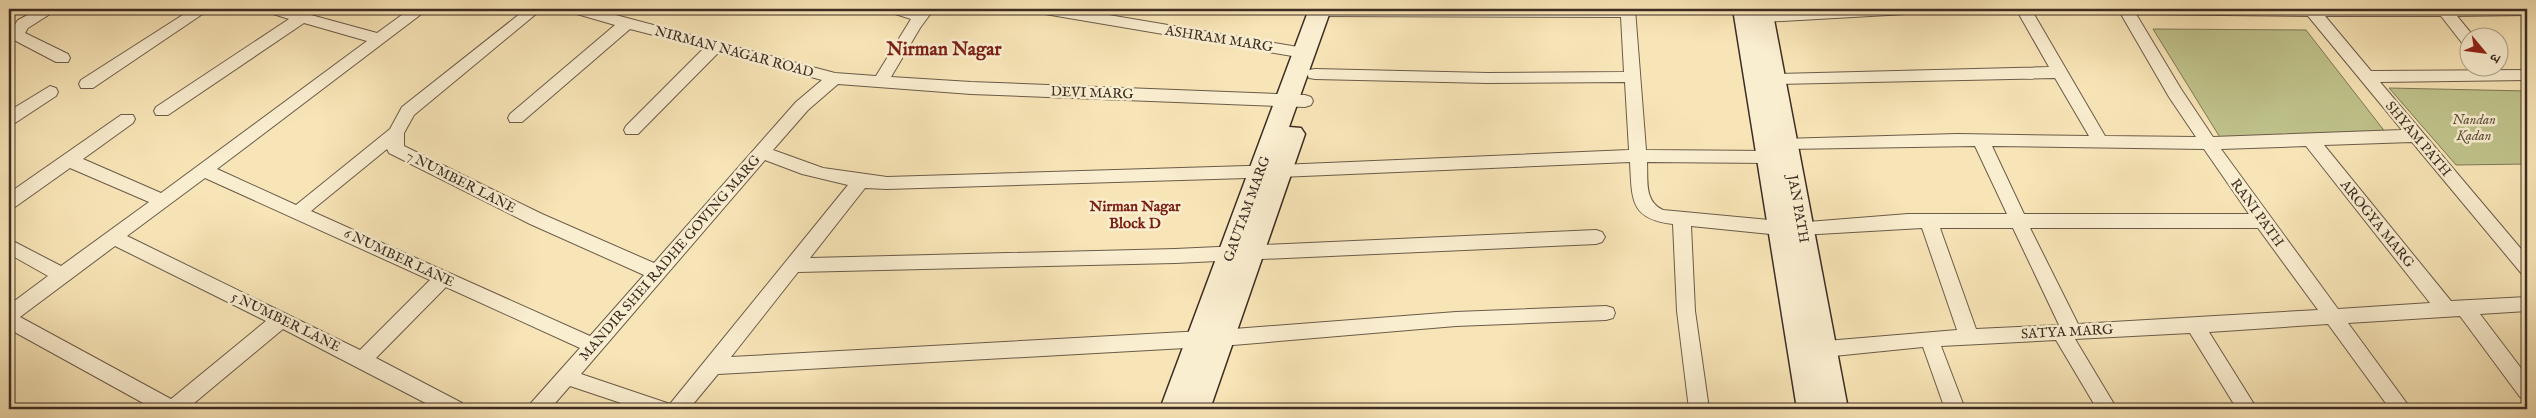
<svg xmlns="http://www.w3.org/2000/svg" width="2536" height="418" viewBox="0 0 2536 418" font-family="'IM FELL English','Noto Serif Devanagari',serif">
<style>
.green{fill:#c0c38c;stroke:#7e7858}
.lines{fill:none;stroke-linecap:round;stroke-linejoin:round}
.street-casing{stroke:#6b5b49;stroke-width:2}
.secondary-casing{stroke:#3c2d24;stroke-width:3}
.street{fill:#faeed0;fill-rule:evenodd}
.secondary{fill:#faeed0;fill-rule:evenodd}
.labels{text-anchor:middle;dominant-baseline:central;stroke-width:5;stroke-linejoin:round;paint-order:stroke}
.street-label{font-size:14px;fill:#3c2d24;stroke:#faeed0}
.park-label{font-size:14px;font-style:italic;fill:#5d523e;stroke:#faeed0}
.neighbourhood-label{font-size:15px;font-weight:bold;fill:#7a1f14;stroke:#faeed0}
.district-label{font-size:19px;font-weight:bold;fill:#7a1f14;stroke:#faeed0}
</style>
<rect width="100%" height="100%" fill="#f8e5b7"/>
<filter id="stains"><feTurbulence type="fractalNoise" baseFrequency=".004" numOctaves="4"/><feColorMatrix values="0 0 0 0 .2 0 0 0 0 .09 0 0 0 0 .02 0 0 0 .5 -.17"/></filter>
<radialGradient id="worn" r=".72"><stop offset=".6" stop-color="#630" stop-opacity="0"/><stop offset="1" stop-color="#630" stop-opacity=".3"/></radialGradient>
<g class="green">
<path d="M2153 29 2306 30 2386 133 2221 139Z"/>
<path d="M2389 88 2527 91V164L2456 165Z"/>
</g>
<g class="lines">
<g class="street-casing">
<g id="street">
<path d="M39 9H58L28 28 25 33 68 54 70 58 68 62H56L14 40 9 33 18 20Z"/>
<path d="M192 9H210L93 88H81L79 84 81 80Z"/>
<path d="M265 9H289L377 33 410 9H428L217 169 296 205 390 129 402 107 526 9H542L414 115 404 133V146L542 214 654 263 796 102 822 80 719 52 638 134H626L624 130 626 126 704 48 630 29 522 122H510L508 118 510 114 615 25 570 12 568 9H593L835 73 876 76 911 19 889 12 887 9 917 11 919 9H934L920 28 891 77 971 82 1305 95 1311 97 1313 101 1311 105 1305 107 971 94 838 84 808 110 773 150 823 168 887 177 1280 165 1629 150 1625 82 1488 83 1315 79 1309 78 1307 74 1309 70 1315 69 1488 73 1624 72 1621 17 1319 16 1314 14 1313 9H1635L1646 150 1769 151 1775 153 1777 157 1775 161 1769 163 1647 162C1648 181 1644 201 1663 210L1781 221 1787 223 1790 228 1787 233 1781 235 1691 226 1695 311 1709 409H1689L1677 311 1673 224C1630 219 1632 200 1630 162L1280 177 887 189 865 188 810 258 1175 249 1596 230 1602 232 1605 237 1602 242 1596 244 1175 263 798 272 731 357 1221 330 1456 312 1606 306 1613 308 1615 313 1613 318 1606 320 1456 326 1221 346 718 374 689 409H639L570 386 550 409H528L531 403 580 348 446 287 376 358 462 403 465 409H437L283 329 187 409H154L9 329V305L48 276 9 254V239L61 266 149 202 70 168 15 207 9 208V193L121 115H133L135 119 133 123 83 159 161 193 367 41 304 23 168 115H156L154 111 156 107 289 19 267 12ZM387 149 389 153 530 224 644 275 590 336 311 211ZM765 160 802 174 848 185 670 404 581 374ZM205 178 430 280 360 350 127 236ZM115 246 266 321 171 399 20 317Z"/>
<path d="M1037 9H1073L1304 48 1310 49 1312 53 1310 57 1304 58 1045 14Z"/>
<path d="M1822 9H1965L1957 14H1906L1763 22 1755 17 1763 12Z"/>
<path d="M2016 9H2031L2105 136 2196 137 2169 97 2118 9H2527V15L2457 16 2475 38H2468V44L2462 43 2441 16H2325L2371 71 2527 70V80L2380 82 2527 256V275L2521 273 2412 142 2324 145 2451 301 2527 297V311L2480 314 2527 376V399L2520 397 2460 316 2348 323 2411 409H2390L2328 324 2209 332 2257 409H2237L2190 333 2075 339 2117 409H2097L2056 340 1941 346 1965 409H1945L1923 347 1814 358 1807 355 1804 350 1807 345 1814 342 1957 330 1922 228 1801 235 1795 233 1792 228 1795 223 1908 214H2007L1975 146 1787 149 1781 147 1779 143 1781 139 1957 134 2089 136 2055 78 1775 84 1769 83 1767 79 1769 75 1775 74 2049 67ZM2136 14 2308 16 2402 130 2213 137 2181 89ZM1992 146 2204 149 2249 214H2024ZM2306 146 2430 303 2338 309 2221 149ZM1940 228H2013L2059 325 1976 329ZM2030 228H2258L2318 310 2078 324Z"/>
<path d="M50 86 56 88 58 92 56 96 15 123 9 125V111Z"/>
</g>
</g>
<g class="secondary-casing">
<g id="secondary">
<path d="M1309 9H1331L1289 127 1301 128 1305 134 1210 409H1160Z"/>
<path d="M1733 9H1772L1848 409H1797Z"/>
</g>
</g>
<use href="#street" class="street"/>
<use href="#secondary" class="secondary"/>
</g>
<g class="labels">
<g class="street-label">
<text transform="translate(1219 39) rotate(9)">ASHRAM MARG</text>
<text transform="translate(734 52) rotate(15)">NIRMAN NAGAR ROAD</text>
<text transform="translate(1092 93) rotate(2)">DEVI MARG</text>
<text transform="translate(2418 139) rotate(50)">SHYAM PATH</text>
<text transform="translate(461 182) rotate(27)">7 NUMBER LANE</text>
<text transform="translate(1247 209) rotate(-70)">GAUTAM MARG</text>
<text transform="translate(1798 209) rotate(80)">JAN PATH</text>
<text transform="translate(2257 213) rotate(54)">RANI PATH</text>
<text transform="translate(2377 224) rotate(51)">AROGYA MARG</text>
<text transform="translate(399 258) rotate(25)">6 NUMBER LANE</text>
<text transform="translate(670 258) rotate(-49)">MANDIR SHEI RADHE GOVING MARG</text>
<text transform="translate(286 322) rotate(26)">5 NUMBER LANE</text>
<text transform="translate(2067 332) rotate(-3)">SATYA MARG</text>
</g>
<g class="park-label">
<text x="2474" y="120">Nandan<tspan x="2474" dy="16">Kadan</tspan></text>
</g>
<g class="neighbourhood-label">
<text x="1135" y="206">Nirman Nagar<tspan x="1135" dy="17">Block D</tspan></text>
</g>
<g class="district-label">
<text x="944" y="50">Nirman Nagar</text>
</g>
</g>
<rect width="2536" height="418" fill="none" stroke="#f8e5b7" stroke-width="30"/>
<rect x="10" y="10" width="2516" height="398" fill="none" stroke="#3c2d24" stroke-width="2.5"/>
<rect x="15" y="15" width="2506" height="388" fill="none" stroke="#3c2d24"/>
<g transform="translate(2484 52) rotate(119)"><circle r="24" fill="#faeed0" stroke="#aea18b"/>
<path d="M0-4L9 19L0 12L-9 19Z" fill="#8f2418"/>
<text y="-8" font-size="14" font-weight="bold" text-anchor="middle" fill="#3c2d24">उ</text>
</g>
<rect width="100%" height="100%" filter="url(#stains)"/>
<rect width="100%" height="100%" fill="url(#worn)"/>
</svg>
